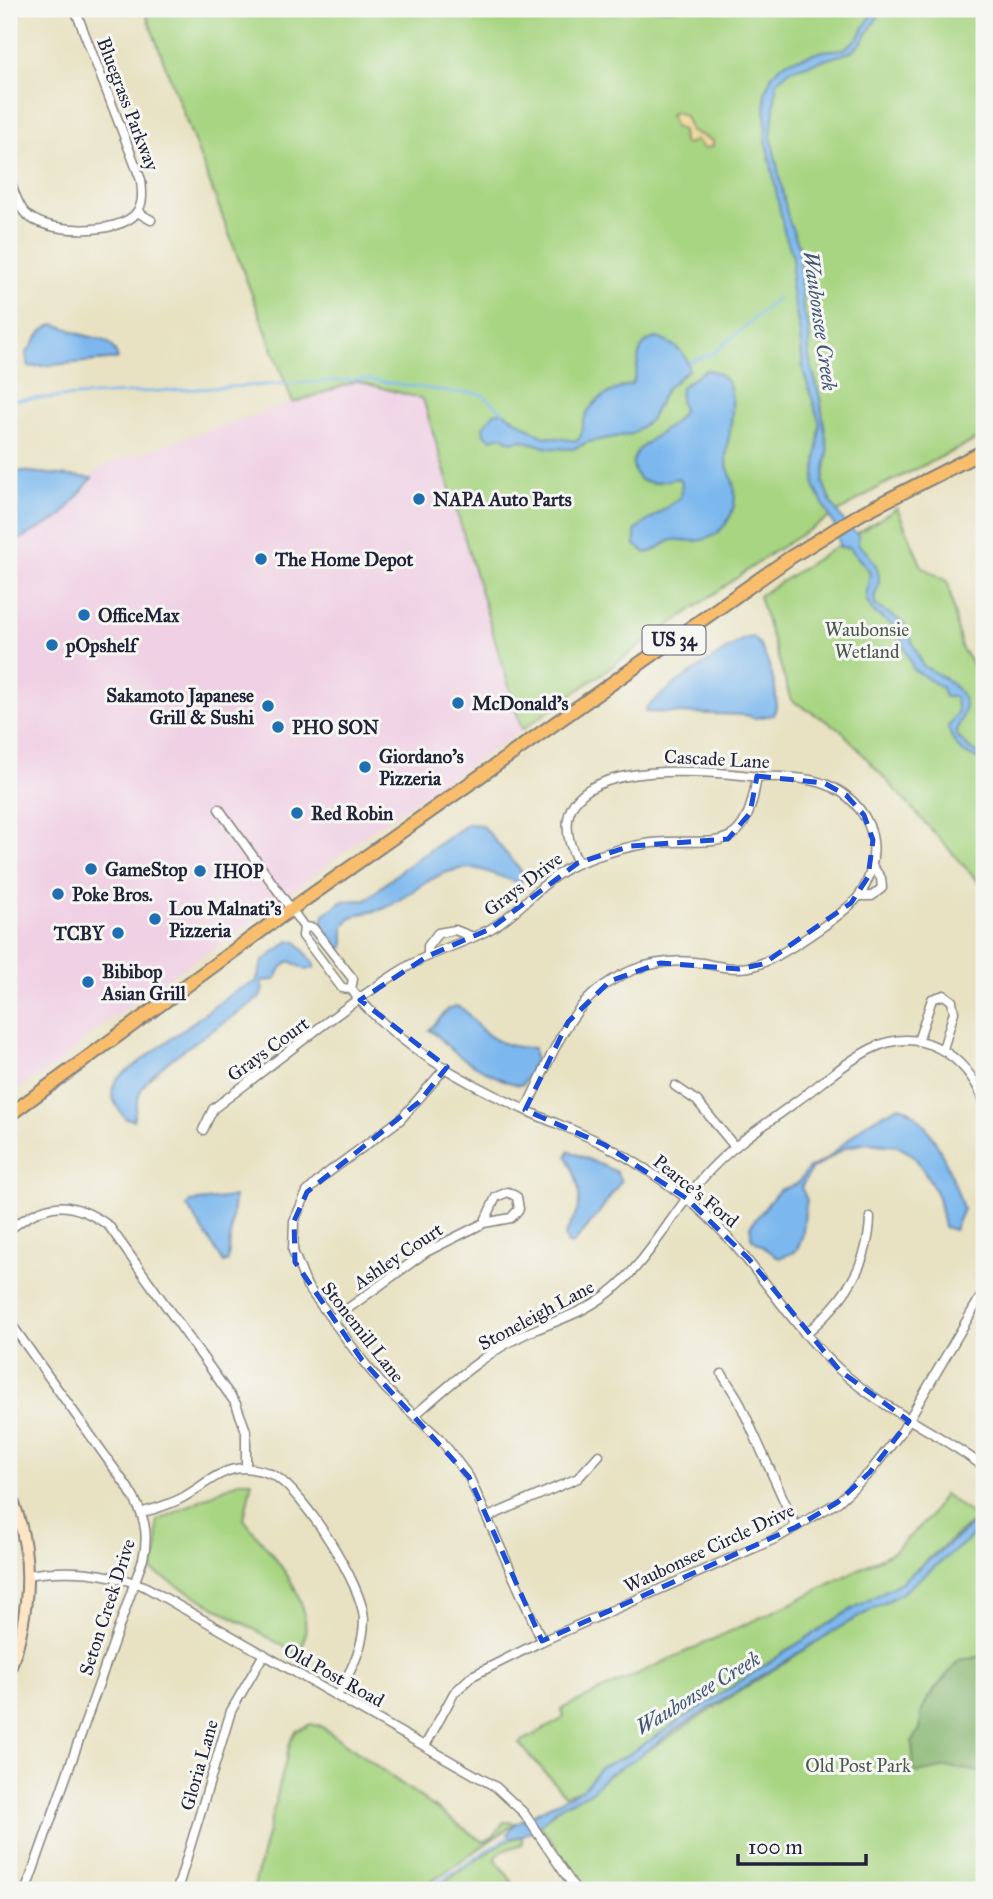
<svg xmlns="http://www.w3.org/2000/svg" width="993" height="1899" viewBox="0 0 993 1899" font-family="'IM FELL Great Primer',serif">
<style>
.built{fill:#f0d0e4}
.green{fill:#a8d582;stroke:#657c5e;stroke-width:2}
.forest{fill:#86b670;stroke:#546c56;stroke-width:2}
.sand{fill:#eeda9e;stroke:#887e6c;stroke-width:2}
.water{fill:#7cb8ee;stroke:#4f6d94;stroke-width:2}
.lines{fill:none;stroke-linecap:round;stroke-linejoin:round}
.stream{stroke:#7cb8ee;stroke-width:2.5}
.street-casing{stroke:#85827e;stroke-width:11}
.secondary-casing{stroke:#85827e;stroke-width:14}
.primary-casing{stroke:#85827e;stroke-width:16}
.street{stroke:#fff;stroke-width:8}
.secondary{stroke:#fde5c5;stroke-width:10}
.primary{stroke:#f9be6d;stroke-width:12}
.marked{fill:none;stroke:#1d4ed8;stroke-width:5;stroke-dasharray:14 9;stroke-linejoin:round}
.poi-dot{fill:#1f6fb2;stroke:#f6f6f2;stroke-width:2.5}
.labels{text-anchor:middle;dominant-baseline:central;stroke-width:6;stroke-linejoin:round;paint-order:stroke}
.shield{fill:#f6f6f2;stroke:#626272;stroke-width:2}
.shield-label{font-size:18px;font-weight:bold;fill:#22223b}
.street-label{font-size:19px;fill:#22223b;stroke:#f6f6f2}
.poi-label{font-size:19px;font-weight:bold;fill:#22223b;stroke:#f6f6f2;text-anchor:start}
.park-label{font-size:19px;fill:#4a5850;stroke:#f6f6f2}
.water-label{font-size:21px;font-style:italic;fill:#42567a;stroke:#f6f6f2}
</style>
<rect width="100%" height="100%" fill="#f6f6f2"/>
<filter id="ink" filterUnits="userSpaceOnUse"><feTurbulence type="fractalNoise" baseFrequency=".0143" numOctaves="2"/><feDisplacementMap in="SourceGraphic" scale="14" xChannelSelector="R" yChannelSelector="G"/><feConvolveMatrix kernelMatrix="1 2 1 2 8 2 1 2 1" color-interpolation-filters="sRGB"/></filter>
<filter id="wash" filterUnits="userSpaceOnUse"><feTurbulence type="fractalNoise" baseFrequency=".00686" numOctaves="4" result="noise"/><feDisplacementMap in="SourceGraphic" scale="28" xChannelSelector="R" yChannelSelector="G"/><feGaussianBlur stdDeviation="1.57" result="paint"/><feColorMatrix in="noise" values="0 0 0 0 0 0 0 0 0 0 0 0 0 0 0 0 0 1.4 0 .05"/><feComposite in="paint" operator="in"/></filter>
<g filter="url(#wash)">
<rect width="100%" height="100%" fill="#e8e2c2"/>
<path class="built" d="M357 381 423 398 522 730 381 824 228 940 171 976 94 1032 61 1062 9 1095V545L61 517 91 482 90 476 110 463Z"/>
<g class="green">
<path d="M144 9H984V436L881 486 773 552 522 730 423 399 357 381 293 403Z"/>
<path d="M897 508 922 567 948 582 961 647 984 682V888L840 729 791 700 759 596Z"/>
<path d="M240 1481H252L244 1519C272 1557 324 1604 299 1655L152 1571 158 1547 157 1521Z"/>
<path d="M944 1494 977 1518 900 1583 845 1613 624 1757 601 1767 583 1789 565 1795 519 1743 562 1719 564 1716 561 1709 792 1603 893 1552 929 1518Z"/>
<path d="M984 1523V1890H586L540 1825 550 1813 840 1627 902 1593 968 1540Z"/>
<path d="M311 1724 322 1727 483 1842 493 1837 504 1822 516 1823 419 1890H253L291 1740 296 1731Z"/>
<path d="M522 1836V1844L502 1851 495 1858 518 1890H432L505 1841Z"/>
</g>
<path class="forest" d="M984 1648V1772L947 1767 918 1773 914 1770 912 1743 920 1729 922 1710 928 1698 959 1660 979 1657Z"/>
<path class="sand" d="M676 112 685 116 691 131 713 141V146L704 149 696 140 688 144 683 143 682 130 674 127 670 114Z"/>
<g class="water">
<path d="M875 9H883L861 43 851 52 790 70 777 81 771 136 788 218 799 246 803 310 809 328V357L820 398 828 451 823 482 831 503 849 528 859 535 858 544C875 559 886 575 874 597L876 606 904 623 923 666C937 674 966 687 965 708 964 718 956 726 956 735L971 750 984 756V761C963 754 954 749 948 727L958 711 955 697H945L942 688 913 669 903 643 892 625 873 612 866 599 870 572 850 548 840 547 835 527 814 486 820 424 803 370 800 334 791 286 793 257 784 231 766 140 765 92 773 73 786 62 823 51 844 49 858 38Z"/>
<path d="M53 324C63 326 70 330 80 334 96 340 111 335 118 359L29 367 26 354 42 331Z"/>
<path d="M657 338C672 343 689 353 688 370L666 389 650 420 632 434 588 442 573 449 548 448 522 440 511 442 502 436 491 439 484 434 483 427 494 413 503 412 542 436 577 441C584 435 581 428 584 420 591 399 612 390 632 384 642 369 631 342 657 338Z"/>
<path d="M705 370C748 373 728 432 726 457 725 466 731 473 733 482 740 509 725 538 696 541 689 542 681 539 674 540 664 541 658 552 646 553L635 545V530L680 498 682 483 678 478 654 483 640 480C612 446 675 435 683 410L680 402 681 387Z"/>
<path d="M9 470 92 478 61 517 9 545Z"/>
<path d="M753 637C766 647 783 700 773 715L755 718 745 715 645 712 647 707 676 683 743 639Z"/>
<path d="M468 824 482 825 523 873 522 882C511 884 487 868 470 868 435 869 414 893 387 907 370 916 356 908 344 926V947L340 949 322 925 324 914 343 901 366 900 404 868Z"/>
<path d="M289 941 297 942 314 963V968L306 970 290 961 281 968 275 980 261 981 263 990 260 997C230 1022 161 1058 142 1088 137 1097 136 1110 133 1120L125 1118C115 1105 106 1093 118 1078L235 991 256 982 263 961Z"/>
<path d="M456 1006C467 1009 469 1017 477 1025 493 1042 510 1048 534 1048L535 1062 523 1084C512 1089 465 1060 454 1052 445 1045 439 1034 429 1030L448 1009Z"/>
<path d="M899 1106C930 1113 955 1181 963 1209L954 1230 944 1227 938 1197 928 1177 913 1155 897 1146 866 1143 847 1147 811 1170 801 1187 807 1200C802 1219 807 1235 795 1252L779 1258 752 1239 750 1226 779 1190 797 1184 808 1169 828 1158 865 1124Z"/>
<path d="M569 1151 615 1171 621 1181 596 1217 572 1245 568 1244 565 1237C568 1227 574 1220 577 1211 584 1192 574 1172 567 1156Z"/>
<path d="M234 1197 228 1261 224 1263 187 1206 190 1202Z"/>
<path d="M984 1510V1523L968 1540 902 1593 840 1627 670 1733 632 1761 608 1774 591 1792 556 1809 540 1825 522 1836 511 1838 508 1834 516 1823 583 1789 601 1767 624 1757 845 1613 900 1583 965 1531Z"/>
</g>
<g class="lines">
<g class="stream">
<path d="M689 362 714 353 778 298"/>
<path d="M9 400 365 379 450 392 475 393 483 395 503 412"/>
<path d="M425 1890 511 1835"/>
</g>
</g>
</g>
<g filter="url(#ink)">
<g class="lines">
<g class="street-casing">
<g id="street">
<path d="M9 178C13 190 17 204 25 213 43 234 120 236 137 212 144 203 142 190 141 180L75 9"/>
<path d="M137 212 151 220"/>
<path d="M219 809 304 927 303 936 342 988 351 989"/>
<path d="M859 896H872L882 888 881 878 872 866"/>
<path d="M304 927 313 928 353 979 351 989C393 1043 461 1081 523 1109 550 1122 579 1131 605 1145 633 1160 660 1178 685 1197 748 1246 782 1317 840 1370 883 1410 938 1432 984 1467"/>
<path d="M428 956V946L438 933 455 930 473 937"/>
<path d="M918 1041 932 999 944 995 952 1001 954 1012 943 1049"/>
<path d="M446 1067 401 1119 325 1175 307 1192 294 1221 293 1251 307 1286 362 1360 386 1389 441 1440 469 1477 542 1641"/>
<path d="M675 1086 697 1101 735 1147"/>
<path d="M525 1110C549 1065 564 1009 611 981 638 964 671 958 702 963 718 966 733 970 749 967 774 963 842 916 859 896 870 881 875 859 873 841 870 818 854 798 834 788 810 775 777 778 751 776 694 770 524 755 578 863"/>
<path d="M203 1130 213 1109 222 1102C284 1056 344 1005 410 965 436 950 466 943 492 928 524 909 546 875 581 862 604 853 628 846 652 843 717 837 745 860 757 776"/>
<path d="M9 1230C46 1201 70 1198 109 1226L236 1404 246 1431V1468"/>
<path d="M332 1320 426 1252 484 1223 511 1218 519 1209 517 1197 508 1192 496 1197 484 1223"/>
<path d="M9 1321 128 1488C143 1512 150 1531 143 1559L26 1890"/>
<path d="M805 1334C842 1304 869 1265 870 1217"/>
<path d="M722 1374 738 1399 796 1527"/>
<path d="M415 1415C448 1386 484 1353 525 1334 555 1321 584 1313 610 1292 651 1260 674 1208 710 1170 735 1143 768 1123 797 1101 821 1084 845 1062 871 1049 919 1024 967 1055 984 1101"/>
<path d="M143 1512C155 1509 167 1505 178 1500 201 1489 218 1468 245 1468 255 1469 266 1471 275 1476 304 1493 363 1586 364 1619 364 1648 351 1670 338 1694"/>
<path d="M488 1517 578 1478 599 1455"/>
<path d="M27 1575C69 1568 105 1572 144 1586L496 1787 524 1813 576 1890"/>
<path d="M426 1744 454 1693 472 1676 542 1641 777 1538 838 1502 870 1472 902 1431 984 1291"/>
<path d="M177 1890 231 1711 264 1654"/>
</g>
</g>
<g class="secondary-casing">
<path id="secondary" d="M9 1491C35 1550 31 1613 9 1672"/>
</g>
<g class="primary-casing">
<path id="primary" d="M9 1115 276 920 791 557 862 513 984 451"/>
</g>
<use href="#street" class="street"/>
<use href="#secondary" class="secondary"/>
<use href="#primary" class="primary"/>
</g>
</g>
<path class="marked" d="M757 776 824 783 846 795 864 815 873 840 868 877 851 903 763 964 739 969 660 963 610 981 568 1022 525 1110 605 1145 686 1198 749 1259 840 1371 909 1421 870 1472 838 1502 796 1527 542 1641 469 1477 362 1360 295 1262 294 1221 307 1192 419 1102 447 1067 360 1000 428 956 490 929 578 863 631 846 728 839 750 813Z"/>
<g class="poi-dot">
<circle cx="419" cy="499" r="7"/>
<circle cx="261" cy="559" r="7"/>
<circle cx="84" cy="615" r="7"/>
<circle cx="52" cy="645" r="7"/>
<circle cx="458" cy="703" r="7"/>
<circle cx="268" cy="706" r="7"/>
<circle cx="278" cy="727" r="7"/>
<circle cx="365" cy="767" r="7"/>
<circle cx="297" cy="813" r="7"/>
<circle cx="91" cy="869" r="7"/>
<circle cx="200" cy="871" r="7"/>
<circle cx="58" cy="894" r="7"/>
<circle cx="155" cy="919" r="7"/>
<circle cx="118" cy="933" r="7"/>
<circle cx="88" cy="982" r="7"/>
</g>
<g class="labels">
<rect class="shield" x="642.5" y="625.5" width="63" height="29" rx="5"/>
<g class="shield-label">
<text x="674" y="640">US 34</text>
</g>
<g class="street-label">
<text transform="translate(128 104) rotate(69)">Bluegrass Parkway</text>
<text transform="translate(717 759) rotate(3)">Cascade Lane</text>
<text transform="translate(523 884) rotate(-37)">Grays Drive</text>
<text transform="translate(268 1049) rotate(-36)">Grays Court</text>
<text transform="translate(696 1191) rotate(39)">Pearce's Ford</text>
<text transform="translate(398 1256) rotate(-34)">Ashley Court</text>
<text transform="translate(536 1315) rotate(-28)">Stoneleigh Lane</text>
<text transform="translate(363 1332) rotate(52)">Stonemill Lane</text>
<text transform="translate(709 1548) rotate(-25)">Waubonsee Circle Drive</text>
<text transform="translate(107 1607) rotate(-72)">Seton Creek Drive</text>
<text transform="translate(334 1675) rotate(29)">Old Post Road</text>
<text transform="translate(199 1765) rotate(-74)">Gloria Lane</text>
</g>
<g class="poi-label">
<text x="433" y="499">NAPA Auto Parts</text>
<text x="275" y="559">The Home Depot</text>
<text x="98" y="615">OfficeMax</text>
<text x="66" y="645">pOpshelf</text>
<text x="254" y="695" text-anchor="end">Sakamoto Japanese<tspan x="254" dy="22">Grill &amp; Sushi</tspan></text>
<text x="472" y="703">McDonald's</text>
<text x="292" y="727">PHO SON</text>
<text x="379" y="756">Giordano's<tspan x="379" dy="22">Pizzeria</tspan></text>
<text x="311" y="813">Red Robin</text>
<text x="105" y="869">GameStop</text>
<text x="214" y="871">IHOP</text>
<text x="72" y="894">Poke Bros.</text>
<text x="169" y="908">Lou Malnati's<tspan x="169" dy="22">Pizzeria</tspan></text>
<text x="104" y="933" text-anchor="end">TCBY</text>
<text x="102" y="971">Bibibop<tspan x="102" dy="22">Asian Grill</tspan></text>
</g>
<g class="park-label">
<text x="867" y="629">Waubonsie<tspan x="867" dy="22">Wetland</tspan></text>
<text x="858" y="1765">Old Post Park</text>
</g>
<g class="water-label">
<text transform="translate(820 321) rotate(82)">Waubonsee Creek</text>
<text transform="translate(698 1693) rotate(-31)">Waubonsee Creek</text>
</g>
</g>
<rect width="993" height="1899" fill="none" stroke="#f6f6f2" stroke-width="35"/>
<path d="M738 1854v10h128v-10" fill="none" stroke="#22223b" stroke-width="3.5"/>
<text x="748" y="1854" font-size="21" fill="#22223b" stroke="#f6f6f2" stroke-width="5" paint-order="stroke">100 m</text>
</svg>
